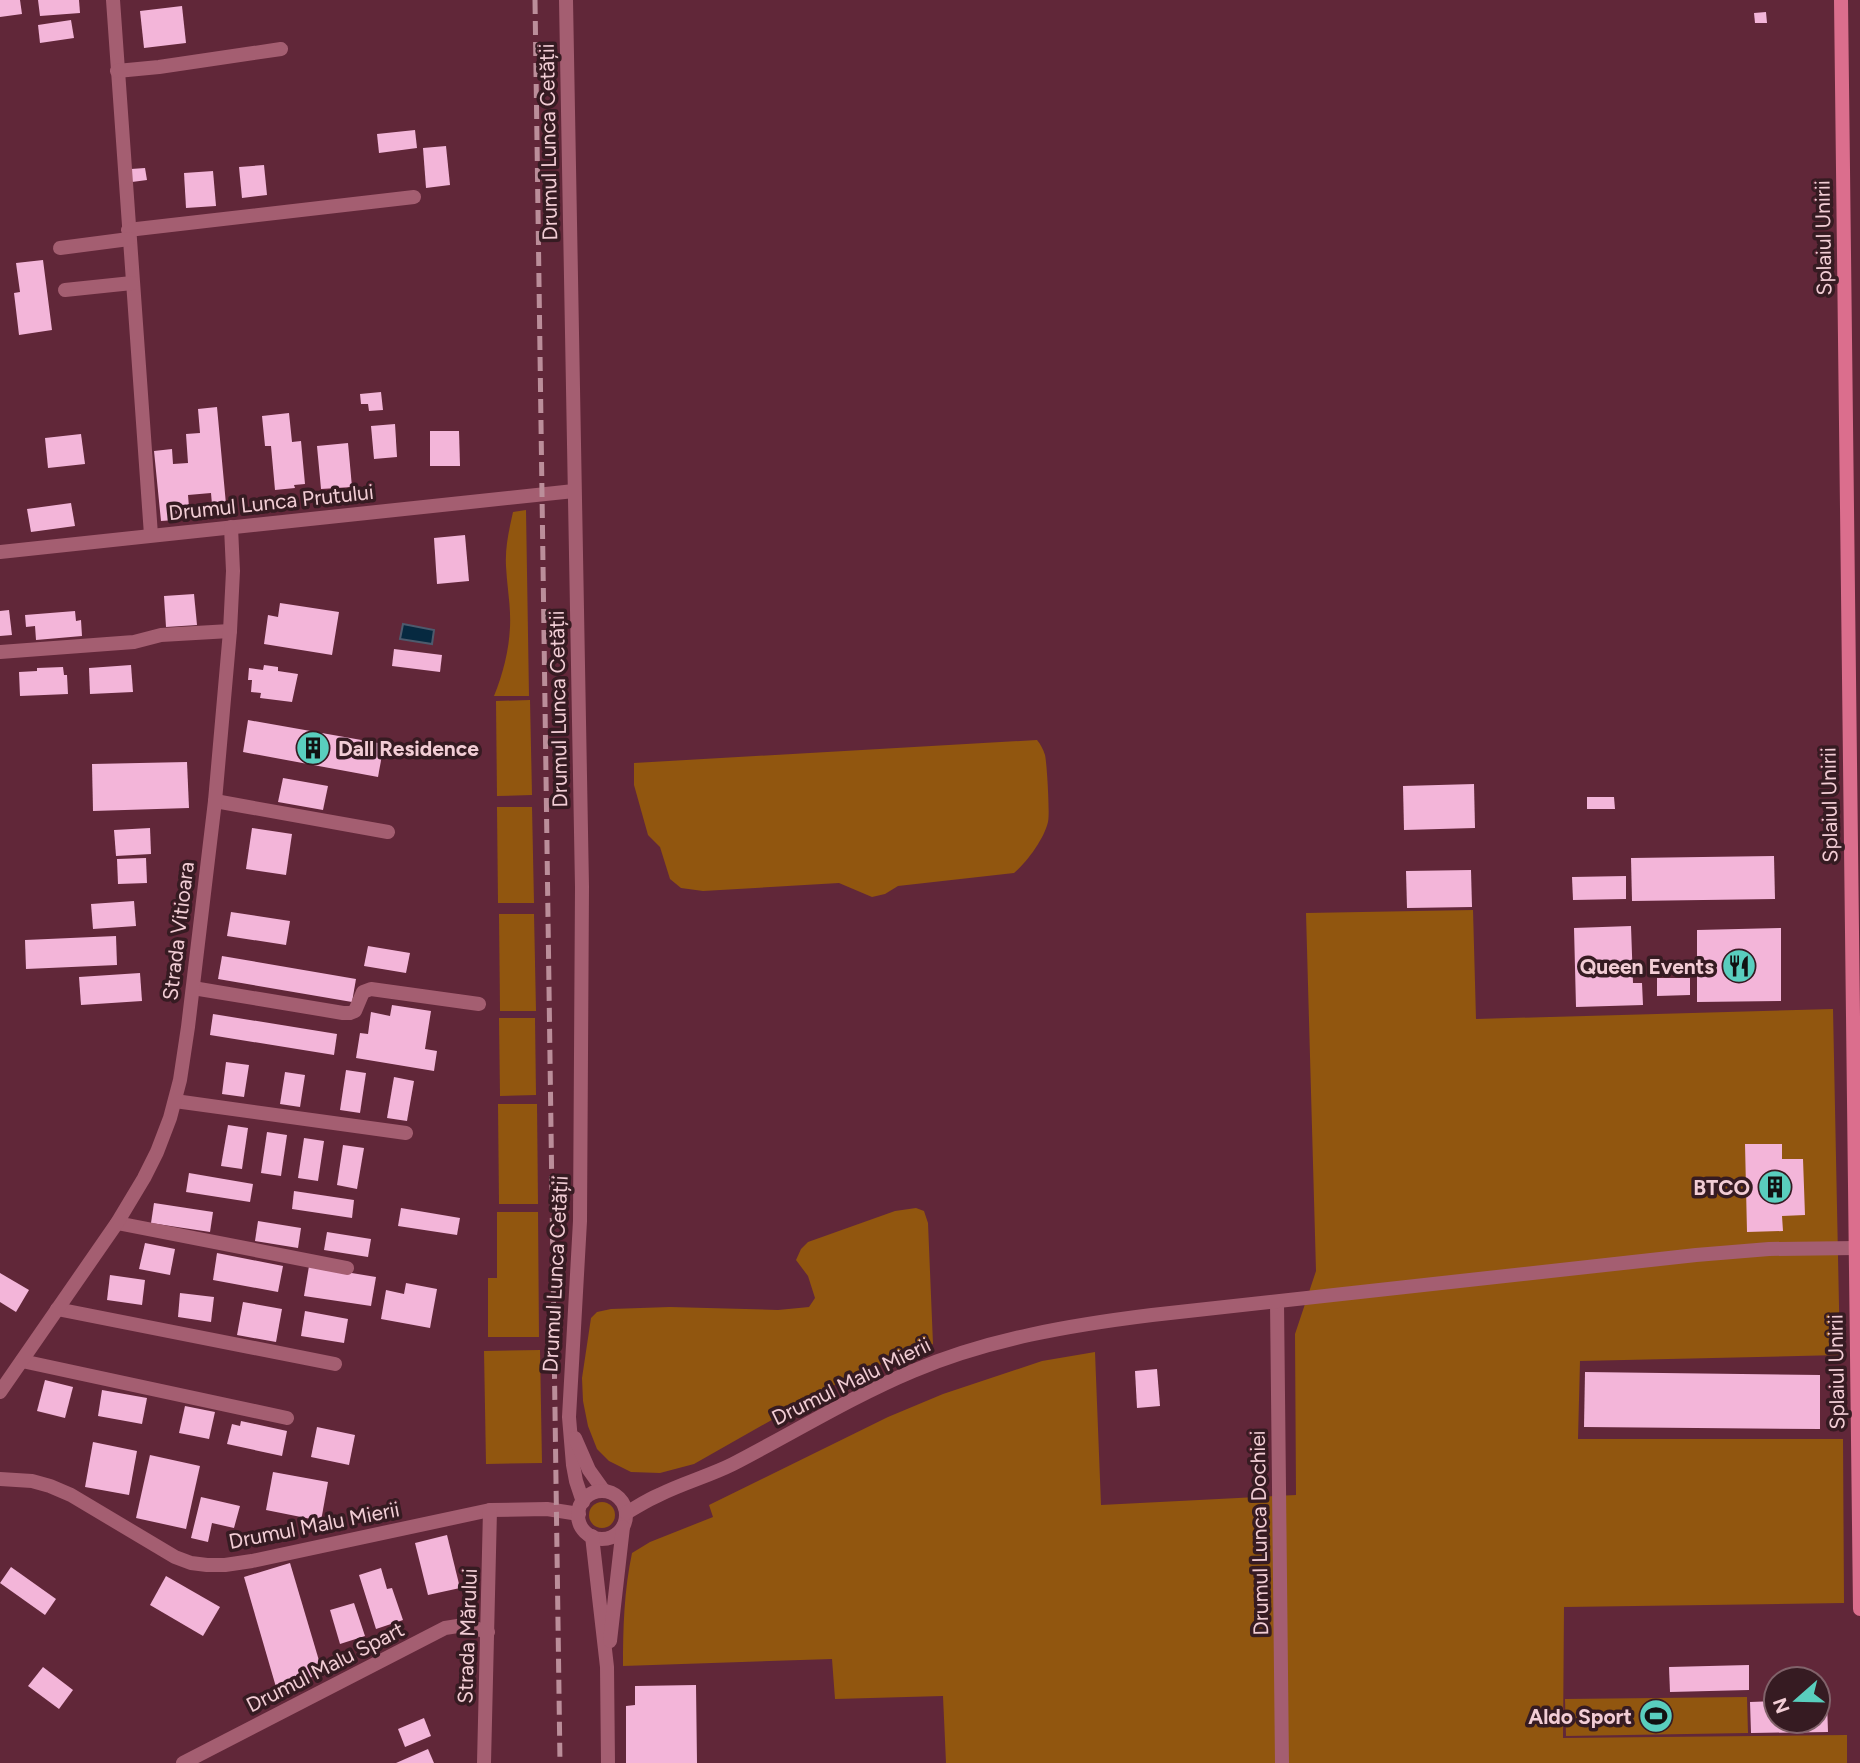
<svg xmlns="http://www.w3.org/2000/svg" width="1860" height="1763" viewBox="0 0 1860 1763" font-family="Figtree,sans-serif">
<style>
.green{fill:#91560f}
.water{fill:#062940;stroke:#4d5a6d;stroke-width:2}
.building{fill:#f3b5d9}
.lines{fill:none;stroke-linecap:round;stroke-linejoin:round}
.minor{stroke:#a45e71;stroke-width:14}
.tertiary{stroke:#a45e71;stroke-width:14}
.secondary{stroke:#db6e8d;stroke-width:14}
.rail{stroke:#bb8e9a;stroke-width:5;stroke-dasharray:14 7;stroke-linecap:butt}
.labels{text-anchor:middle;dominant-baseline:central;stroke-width:7;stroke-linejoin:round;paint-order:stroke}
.street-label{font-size:21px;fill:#f2cdd5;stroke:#361b22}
.poi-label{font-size:21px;font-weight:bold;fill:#f2cdd5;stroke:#361b22;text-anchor:end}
</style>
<rect width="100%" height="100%" fill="#612739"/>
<g class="green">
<path d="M526 510 529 696H494C503 674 509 650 510 627 511 606 507 587 506 566 505 547 509 530 513 512Z"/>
<path d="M530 700 532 795 497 796 496 701Z"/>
<path d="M1037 740C1041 745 1043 749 1045 755 1047 764 1050 815 1048 822 1044 839 1027 862 1014 873L898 886 885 894 872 897 839 883 703 891 681 888 670 879 660 847 648 835 634 785V763Z"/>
<path d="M497 807H532L534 903H498Z"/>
<path d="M1473 910 1476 1019 1833 1009 1840 1355 1580 1361 1578 1439H1843L1844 1603 1564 1607 1563 1738 1847 1735V1763H946L943 1696 835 1699 832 1659 623 1666C623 1628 624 1591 632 1553L650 1542 713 1517 709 1505 888 1417 943 1394 1042 1361 1095 1352 1101 1505 1296 1495 1295 1334 1316 1271 1306 913Z"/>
<path d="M499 914H534L536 1011H500Z"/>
<path d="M499 1018H535L536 1095 500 1096Z"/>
<path d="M498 1104H537L538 1204H499Z"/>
<path d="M916 1208 924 1211 928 1223 933 1344 921 1351 888 1361 828 1388 694 1464 660 1473 631 1472 609 1461 597 1449 588 1426 583 1401 582 1378 591 1318 597 1312 611 1309 670 1307 778 1310 809 1307 815 1298 808 1276 796 1260 801 1249 808 1242 895 1211Z"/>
<path d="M497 1212H538L539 1337H488V1278H497Z"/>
<path d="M540 1350 542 1463 486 1464 484 1351Z"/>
<circle cx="602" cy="1515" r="13"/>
<path d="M1747 1697 1748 1733 1566 1736 1565 1699Z"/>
</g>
<path class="water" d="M403 624 434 630 432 644 400 639Z"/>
<g class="building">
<path d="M0 0H20L22 14 0 17Z"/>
<path d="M38 0H79L80 13 40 16Z"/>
<path d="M182 6 186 43 144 48 140 11Z"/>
<path d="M1766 12 1767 23H1755L1754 13Z"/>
<path d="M71 20 74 38 40 43 38 25Z"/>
<path d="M415 130 417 148 379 153 377 134Z"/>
<path d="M446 146 450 185 426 188 423 148Z"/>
<path d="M264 165 267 195 242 198 239 167Z"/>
<path d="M145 168 147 180 132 182 131 169Z"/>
<path d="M213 171 216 206 186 208 184 173Z"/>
<path d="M43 260 52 330 19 335 14 293 20 292 16 263Z"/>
<path d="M381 392 383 410 369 411 368 404H361L360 394Z"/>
<path d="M217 407 227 515 213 516 211 493 188 495 190 519 161 521 154 451 172 449 173 464 188 463 186 434 200 433 198 409Z"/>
<path d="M289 413 292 442 301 441 305 484 294 485 295 488 275 490 271 446H265L262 416Z"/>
<path d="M395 424 397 457 374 459 371 426Z"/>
<path d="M430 431H459L460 466H430Z"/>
<path d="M81 434 85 464 48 468 45 438Z"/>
<path d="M348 443 352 487 321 489 317 446Z"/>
<path d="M71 503 75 526 31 532 27 509Z"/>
<path d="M465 535 469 581 437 584 434 538Z"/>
<path d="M194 594 197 625 166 627 164 596Z"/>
<path d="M280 603 339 612 332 655 264 644 268 615 278 617Z"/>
<path d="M9 610 12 635 0 636V611Z"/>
<path d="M75 611 76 621 81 620 82 636 36 640 35 626 26 627 25 615Z"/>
<path d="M394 649 442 655 440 672 392 666Z"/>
<path d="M131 665 133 692 90 694 89 668Z"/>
<path d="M264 665 278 667V671L298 674 292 702 260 698 261 693 251 692 252 680H248L249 668 263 670Z"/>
<path d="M63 667 64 675H67L68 694 20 696 19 672 37 671V668Z"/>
<path d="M248 720 384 744 378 777 243 752Z"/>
<path d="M187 762 189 808 93 811 92 764Z"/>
<path d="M283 778 328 786 323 810 278 802Z"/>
<path d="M1474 784 1475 828 1404 830 1403 786Z"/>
<path d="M1587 797H1614L1615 809H1587Z"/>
<path d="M150 828 151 854 116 856 114 830Z"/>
<path d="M252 828 292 834 286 875 246 869Z"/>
<path d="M1774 856 1775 899 1632 901 1631 858Z"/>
<path d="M146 858 147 883 118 884 117 859Z"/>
<path d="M1471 870 1472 907 1407 908 1406 871Z"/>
<path d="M1626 876V899L1573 900 1572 877Z"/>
<path d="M134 901 136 926 93 929 91 904Z"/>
<path d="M231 912 290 921 286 945 227 936Z"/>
<path d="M1631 926 1633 983H1642L1643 1005 1576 1007 1574 928Z"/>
<path d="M1781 928V1001L1697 1002V930Z"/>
<path d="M116 936 117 965 26 969 25 940Z"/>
<path d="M368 946 410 953 406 973 364 966Z"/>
<path d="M222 956 356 979 352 1002 218 979Z"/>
<path d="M140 973 142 1001 81 1005 79 977Z"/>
<path d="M1657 978H1690V995L1657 996Z"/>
<path d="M392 1005 431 1011 425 1049 437 1051 434 1071 356 1058 360 1033 368 1034 371 1012 390 1016Z"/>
<path d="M213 1014 337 1034 334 1055 210 1035Z"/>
<path d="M226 1062 249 1065 244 1097 222 1094Z"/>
<path d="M346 1070 366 1073 360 1113 340 1110Z"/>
<path d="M285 1072 305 1075 300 1107 280 1104Z"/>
<path d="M394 1077 414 1081 407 1121 387 1118Z"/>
<path d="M228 1125 248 1128 242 1169 221 1166Z"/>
<path d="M267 1132 287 1135 281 1176 261 1173Z"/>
<path d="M304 1138 324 1141 318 1181 298 1178Z"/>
<path d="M1745 1144H1782V1159H1803L1805 1215 1782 1216 1783 1231 1747 1232Z"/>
<path d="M343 1145 364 1148 357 1189 337 1185Z"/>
<path d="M189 1173 253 1184 250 1202 186 1192Z"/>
<path d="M294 1191 354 1200 352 1218 292 1209Z"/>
<path d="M154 1203 213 1212 210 1232 151 1223Z"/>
<path d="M401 1208 460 1218 457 1235 398 1226Z"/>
<path d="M258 1221 301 1228 298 1248 255 1241Z"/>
<path d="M327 1232 371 1239 368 1257 324 1250Z"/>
<path d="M145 1243 175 1249 170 1275 139 1269Z"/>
<path d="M217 1253 283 1266 278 1292 213 1280Z"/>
<path d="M309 1266 376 1277 371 1306 304 1296Z"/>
<path d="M0 1273 29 1290 16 1312 0 1302Z"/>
<path d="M110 1275 145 1280 142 1305 107 1300Z"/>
<path d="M406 1283 437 1289 430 1328 381 1319 386 1290 404 1294Z"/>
<path d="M180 1293 214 1297 211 1322 178 1317Z"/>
<path d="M243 1302 282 1309 276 1342 237 1335Z"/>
<path d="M305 1311 348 1319 344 1343 301 1336Z"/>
<path d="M1157 1369 1160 1406 1137 1408 1135 1371Z"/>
<path d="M1585 1372 1820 1375V1429L1584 1427Z"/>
<path d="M45 1380 73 1387 65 1418 37 1411Z"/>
<path d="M102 1390 147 1398 142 1424 98 1416Z"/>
<path d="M185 1406 215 1412 209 1439 179 1433Z"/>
<path d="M241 1421 287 1431 282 1456 227 1444 232 1424 240 1426Z"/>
<path d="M317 1427 355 1435 349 1465 311 1457Z"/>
<path d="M93 1442 137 1451 129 1495 85 1487Z"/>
<path d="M150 1455 200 1466 186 1529 136 1518Z"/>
<path d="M273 1472 328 1482 321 1521 266 1510Z"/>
<path d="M201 1497 240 1506 234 1528 212 1523 208 1542 191 1538Z"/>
<path d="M447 1535 460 1588 428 1595 415 1543Z"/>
<path d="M290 1563 323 1674 276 1687 244 1577Z"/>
<path d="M11 1567 56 1599 45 1615 0 1583Z"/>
<path d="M381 1568 387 1589 392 1588 403 1620 376 1629 359 1575Z"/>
<path d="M166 1576 220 1607 203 1636 150 1605Z"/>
<path d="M354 1603 365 1636 340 1644 330 1610Z"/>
<path d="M1749 1665V1690L1670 1692 1669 1667Z"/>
<path d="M43 1667 73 1690 59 1709 28 1686Z"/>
<path d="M696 1685 697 1763H626V1706L635 1705V1686Z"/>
<path d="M1776 1701V1721H1818V1701H1827L1828 1732 1751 1733 1750 1702Z"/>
<path d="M424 1718 431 1736 405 1747 398 1729Z"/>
<path d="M428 1749 434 1763H396Z"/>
</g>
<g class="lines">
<g class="minor">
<path d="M113 0 151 535"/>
<path d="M117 71 159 67 281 49"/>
<path d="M128 230 414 197"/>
<path d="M60 248 129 239"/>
<path d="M65 290 132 283"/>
<path d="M0 552 574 491"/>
<path d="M0 652 134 642 161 635 230 631"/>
<path d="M215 801 388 832"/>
<path d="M193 988 343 1013H350L355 1011 363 992 371 989 479 1004"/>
<path d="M175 1101 406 1133"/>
<path d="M117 1223 347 1268"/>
<path d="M57 1309 335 1364"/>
<path d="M22 1361 287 1418"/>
<path d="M0 1392 117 1223 144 1178 157 1152 170 1118 180 1080 188 1027 215 801 230 631 233 571 231 527"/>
<path d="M0 1479 32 1481 50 1486 71 1495 175 1557 191 1563 207 1565H225L252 1561 490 1510 547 1509 579 1514"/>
<path d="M183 1763 445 1628 464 1625 488 1632"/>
<path d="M484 1763 490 1510"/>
</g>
<g class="tertiary">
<path d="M566 0 582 887 580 1221 569 1417 573 1465 576 1481 583 1502"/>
<path d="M1277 1302 1282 1763"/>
<path d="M575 1438 589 1470 604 1491"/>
<circle cx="602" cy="1515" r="24"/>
<path d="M626 1513C637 1507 647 1500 659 1495 683 1483 709 1476 733 1464 793 1433 851 1397 913 1371 988 1339 1071 1325 1152 1315L1696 1255 1769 1249 1856 1248"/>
<path d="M592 1536 607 1667 608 1763"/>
<path d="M610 1641 623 1527"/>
</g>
<path class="secondary" d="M1841 0 1860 1609"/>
<path class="rail" d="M535 0 560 1763"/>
</g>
<defs>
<g id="building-disc" transform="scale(1.75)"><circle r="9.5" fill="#59cebe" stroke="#361b22"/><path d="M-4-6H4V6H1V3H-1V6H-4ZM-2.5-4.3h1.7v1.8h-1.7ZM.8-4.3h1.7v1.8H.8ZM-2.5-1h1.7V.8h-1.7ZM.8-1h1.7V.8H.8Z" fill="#111"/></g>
<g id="restaurant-disc" transform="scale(1.75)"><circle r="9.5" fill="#59cebe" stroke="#361b22"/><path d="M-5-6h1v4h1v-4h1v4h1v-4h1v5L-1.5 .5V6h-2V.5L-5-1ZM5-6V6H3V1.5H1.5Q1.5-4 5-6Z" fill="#111"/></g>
<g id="stadium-disc" transform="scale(1.75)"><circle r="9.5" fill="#59cebe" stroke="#361b22"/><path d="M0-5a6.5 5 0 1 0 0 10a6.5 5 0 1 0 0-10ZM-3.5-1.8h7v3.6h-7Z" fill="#111"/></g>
</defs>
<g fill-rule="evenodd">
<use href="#building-disc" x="313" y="748"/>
<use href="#restaurant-disc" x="1739" y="966"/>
<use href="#building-disc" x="1775" y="1187"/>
<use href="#stadium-disc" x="1656" y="1716"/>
</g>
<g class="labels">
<g class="street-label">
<text transform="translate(548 142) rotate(-91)">Drumul Lunca Cetății</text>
<text transform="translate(1823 238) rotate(-91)">Splaiul Unirii</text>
<text transform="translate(271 502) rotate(-6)">Drumul Lunca Prutului</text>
<text transform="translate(558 709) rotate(-91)">Drumul Lunca Cetății</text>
<text transform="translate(1829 805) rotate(-91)">Splaiul Unirii</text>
<text transform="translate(178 931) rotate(-83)">Strada Vitioara</text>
<text transform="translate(555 1274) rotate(-87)">Drumul Lunca Cetății</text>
<text transform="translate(1836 1372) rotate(-91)">Splaiul Unirii</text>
<text transform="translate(851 1381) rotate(-26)">Drumul Malu Mierii</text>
<text transform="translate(314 1525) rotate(-11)">Drumul Malu Mierii</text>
<text transform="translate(1259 1533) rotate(-91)">Drumul Lunca Dochiei</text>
<text transform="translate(467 1636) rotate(-88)">Strada Mărului</text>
<text transform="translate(325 1667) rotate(-27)">Drumul Malu Spart</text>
</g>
<g class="poi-label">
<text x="338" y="748" text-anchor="start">Dall Residence</text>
<text x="1714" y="966">Queen Events</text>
<text x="1750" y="1187">BTCO</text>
<text x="1632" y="1716">Aldo Sport</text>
</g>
</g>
<g transform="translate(1797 1700) rotate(250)"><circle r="33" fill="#361b22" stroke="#81626a" stroke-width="2"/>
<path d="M0-5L12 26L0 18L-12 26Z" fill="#59cebe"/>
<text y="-10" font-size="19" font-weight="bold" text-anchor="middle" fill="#f2cdd5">N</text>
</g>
</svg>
